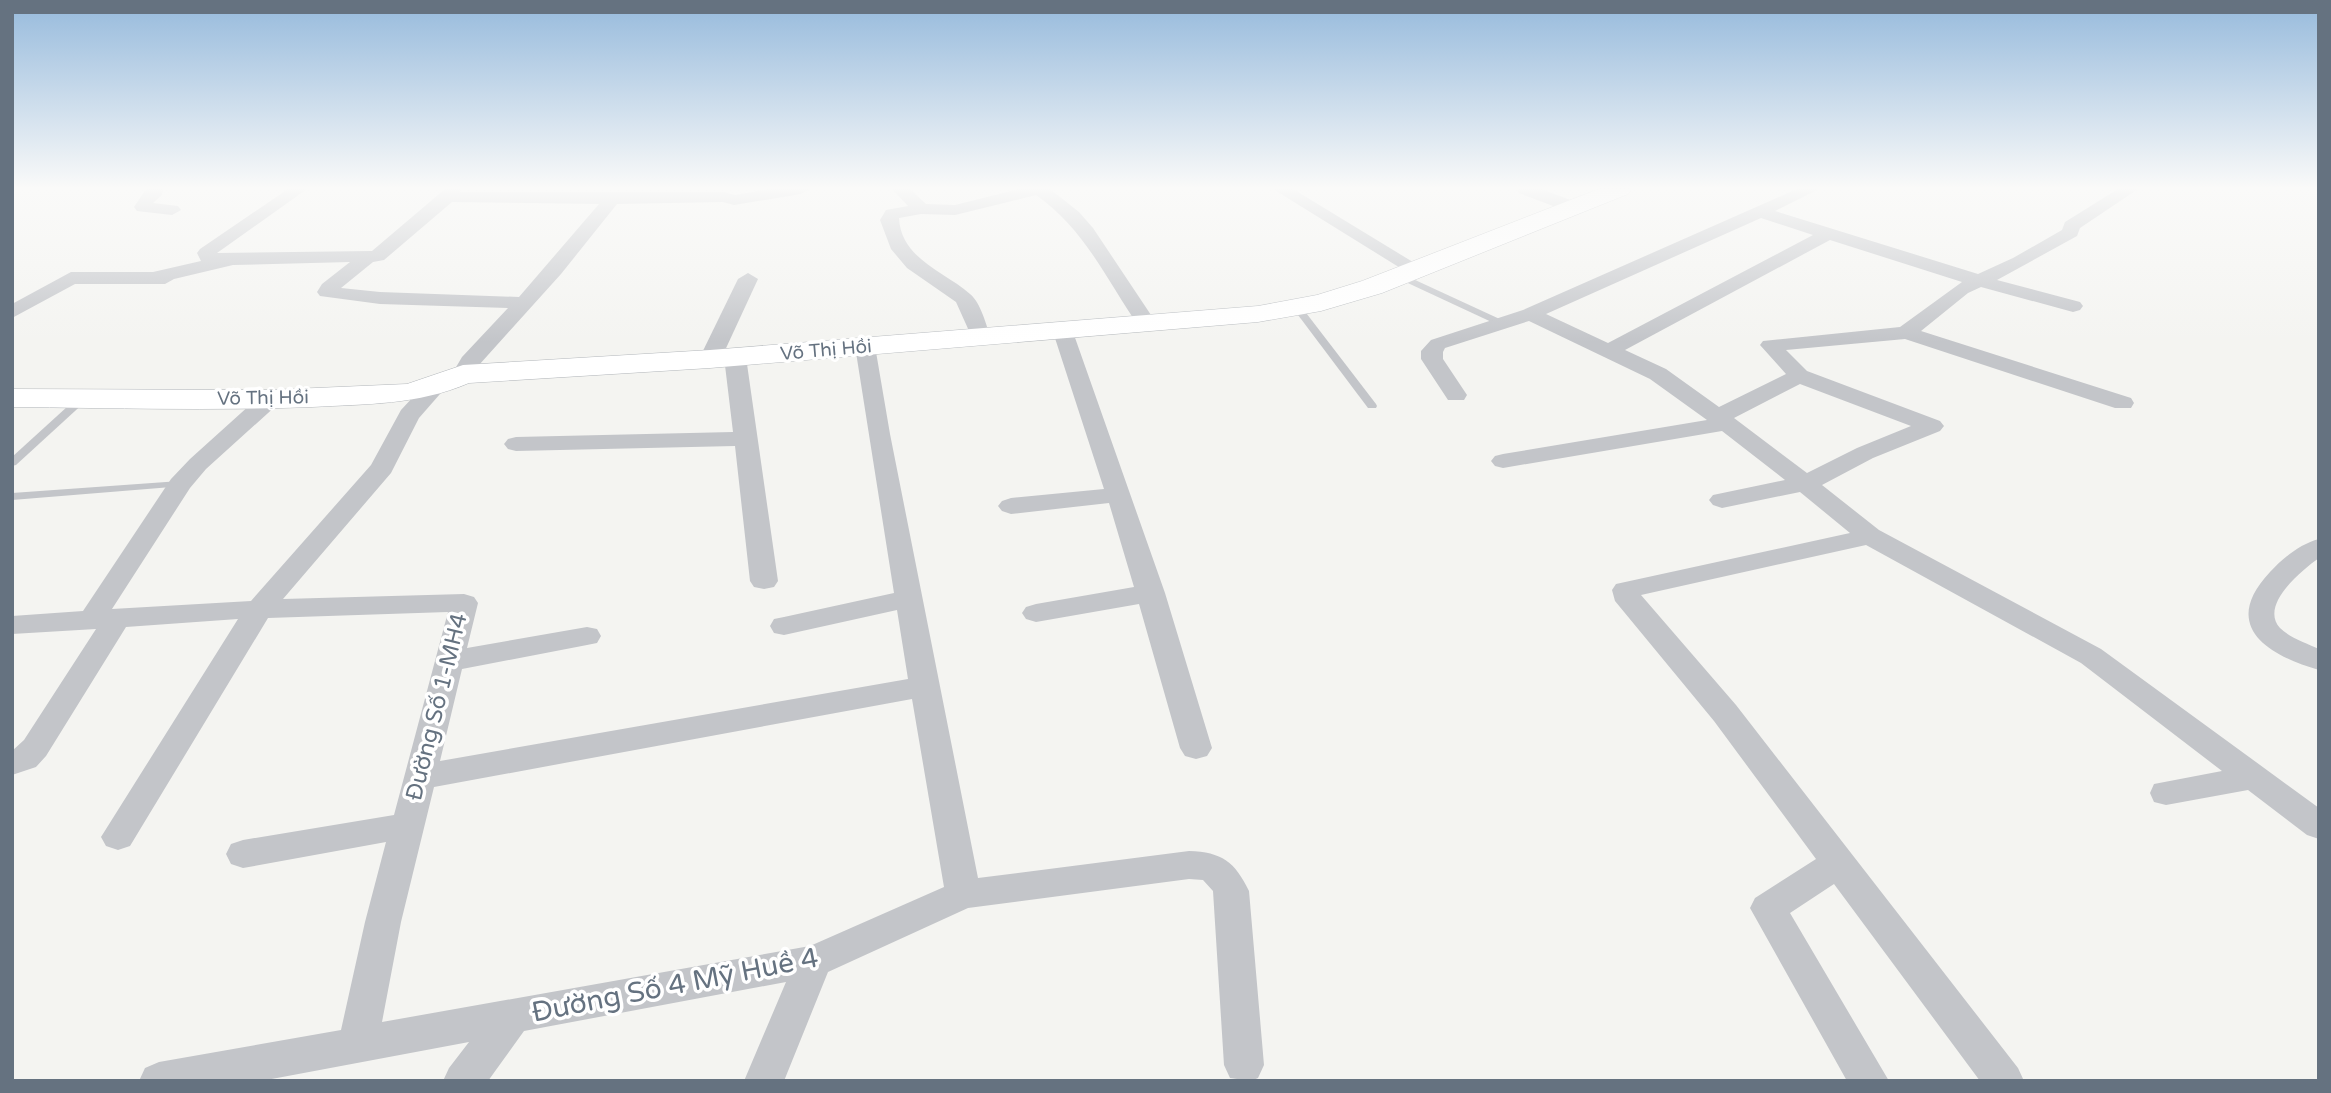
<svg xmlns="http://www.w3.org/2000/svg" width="2331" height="1093" viewBox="0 0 2331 1093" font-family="'Varela Round',sans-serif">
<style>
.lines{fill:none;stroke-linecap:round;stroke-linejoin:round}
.secondary-casing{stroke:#b3b7bb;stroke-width:1}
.lane{fill:#c3c5c9;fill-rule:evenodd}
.street{fill:#c3c5c9;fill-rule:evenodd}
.secondary{fill:#fff;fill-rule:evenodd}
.labels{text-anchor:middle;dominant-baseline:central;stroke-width:7;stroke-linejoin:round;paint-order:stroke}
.far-street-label{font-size:19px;fill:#657280;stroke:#fff}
.street-label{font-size:23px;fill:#657280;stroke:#fff}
.near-street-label{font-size:28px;fill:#657280;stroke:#fff}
</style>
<rect width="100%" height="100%" fill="#f4f4f1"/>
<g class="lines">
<g class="secondary-casing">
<path id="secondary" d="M1599 189H1632L1628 194 1382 293 1321 311 1258 322 710 368 469 383C418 405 366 404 312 407 212 411 112 408 12 407V389L270 390 407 384 463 365 710 350 1258 306 1317 295 1362 281Z"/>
</g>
<g class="lane">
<path d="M1400 273 1504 321 1506 323 1504 325H1498L1397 278 1396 276Z"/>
<path d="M1297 304 1300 305 1376 404 1377 406 1376 408H1368L1292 307Z"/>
<path d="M83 395 87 396V400L16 465 12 466V457L79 396Z"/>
<path d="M180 481 184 482 186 484 184 486 12 500V493Z"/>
</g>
<g class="street">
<path d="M146 189H163L162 195 153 203 178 206 181 210 172 215 137 211 134 207Z"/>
<path d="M288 189H307L217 253 372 251 445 189H462L460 192H724L735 195 770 189H809L801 194 734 205 723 202 617 204 561 274 479 365 471 379H455L452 374 462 357 508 308 380 304 320 296 317 292 322 284 350 262 233 265 174 279 165 284H75L12 318V304L71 272H153L201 261 197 253 200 249ZM452 202 599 204 519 297 380 292 341 288 373 262 384 260Z"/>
<path d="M892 189H910L926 204 955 205 1019 189H1050L1079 212 1093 228 1157 324 1154 328H1140C1107 281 1085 229 1036 195L955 215 921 214 899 218C901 259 944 271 970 294 981 303 986 325 991 338L988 342H974L956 302 907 268 891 249 880 220 886 210 908 206Z"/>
<path d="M1273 189H1293L1426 270 1417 276 1410 274Z"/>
<path d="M1517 189H1541L1581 204 1584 208 1581 212H1569L1519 193Z"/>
<path d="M1797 189H1819L1775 211 1978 274 2013 258 2062 230 2065 222 2118 189H2138L2080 228 2077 236 1997 280 2080 302 2083 306 2080 310 2073 312 1981 287 1968 293 1921 331 2131 398 2134 403 2131 408H2115L1905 339 1786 350 1807 371 1940 421 1944 426 1940 431 1873 458 1822 485 1879 530 2101 649 2319 808V839L2307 835 2248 790 2166 805 2154 802 2150 793 2154 784 2222 771 2081 663 1866 545 1641 595 1736 705 2018 1068 2024 1081H1980L1834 884 1790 913 1889 1081H1847L1750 908 1755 898 1816 859 1714 721 1615 601 1612 590 1616 584 1850 533 1800 492 1722 508 1713 505 1709 500 1713 495 1785 480 1722 431 1503 468 1495 466 1491 461 1495 456 1503 454 1707 420 1650 379 1529 321 1445 348 1443 352V359L1467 395 1464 400H1448L1421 359V351L1431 340 1523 310ZM1761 218 1813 235 1608 343 1546 314ZM1830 240 1962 282 1900 327 1763 341 1760 345 1786 374 1719 407 1666 369 1625 350ZM1800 384 1911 426 1857 448 1807 473 1734 418Z"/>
<path d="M748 273 758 279 721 359 718 364H702L699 359 738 279Z"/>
<path d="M1063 326 1070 328 1073 332 1165 593 1212 748 1207 756 1196 759 1185 756 1180 748 1139 604 1036 622 1026 619 1022 613 1026 607 1036 604 1134 587 1109 503 1011 514 1002 511 998 506 1002 501 1011 498 1104 489 1053 332 1056 328Z"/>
<path d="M865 340 872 342 875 346 890 434 978 878 1189 851C1222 852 1235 862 1249 891L1264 1065 1258 1078 1251 1081 1230 1078 1224 1065 1213 891 1203 880 1189 879 968 908 828 972 784 1081H744L786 982 524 1031 488 1081H443L449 1068 469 1042 261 1081H139L145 1068 159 1062 341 1030 365 922 386 842 243 868 231 864 226 854 231 844 243 840 394 815 448 612 268 618 130 846 118 850 106 846 101 837 238 619 126 627 46 756 36 767 12 775V751L24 740 96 629 12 634V616L83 611 171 479 190 459 262 394H278L281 399 278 404 206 469 190 488 112 609 251 601 371 465 401 410 428 381H444L447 386 419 418 391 473 283 599 464 594 474 597 478 603 467 648 587 627 597 629 601 636 597 643 587 645 462 669 440 761 908 679 897 610 784 635 774 633 770 626 774 619 784 617 894 593 855 346 858 342ZM912 699 944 887 810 946 382 1022 401 922 434 787Z"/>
<path d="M735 351 742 353 746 357 778 581 774 587 764 589 754 587 750 581 735 446 516 451 508 449 504 444 508 439 516 437 733 432 724 357 728 353Z"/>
<path d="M2319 539V558C2302 570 2259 605 2280 628 2290 638 2306 643 2319 649V670C2266 655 2220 625 2270 572 2283 558 2300 544 2319 539Z"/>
</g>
<use href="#secondary" class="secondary"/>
</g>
<linearGradient id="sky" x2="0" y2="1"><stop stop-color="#96badc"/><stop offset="0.55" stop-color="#fafaf9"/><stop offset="1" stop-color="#fafaf9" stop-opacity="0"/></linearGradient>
<rect width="2331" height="342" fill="url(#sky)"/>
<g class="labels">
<g class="far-street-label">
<text transform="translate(826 350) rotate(-5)">Võ Thị Hồi</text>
<text transform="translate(263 398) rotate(-1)">Võ Thị Hồi</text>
</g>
<g class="street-label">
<text transform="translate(437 707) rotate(-76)">Đường Số 1-MH4</text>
</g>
<g class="near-street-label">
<text transform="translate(675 985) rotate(-11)">Đường Số 4 Mỹ Huề 4</text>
</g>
</g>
<rect width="2331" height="1093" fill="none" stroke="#657280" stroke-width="28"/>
</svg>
